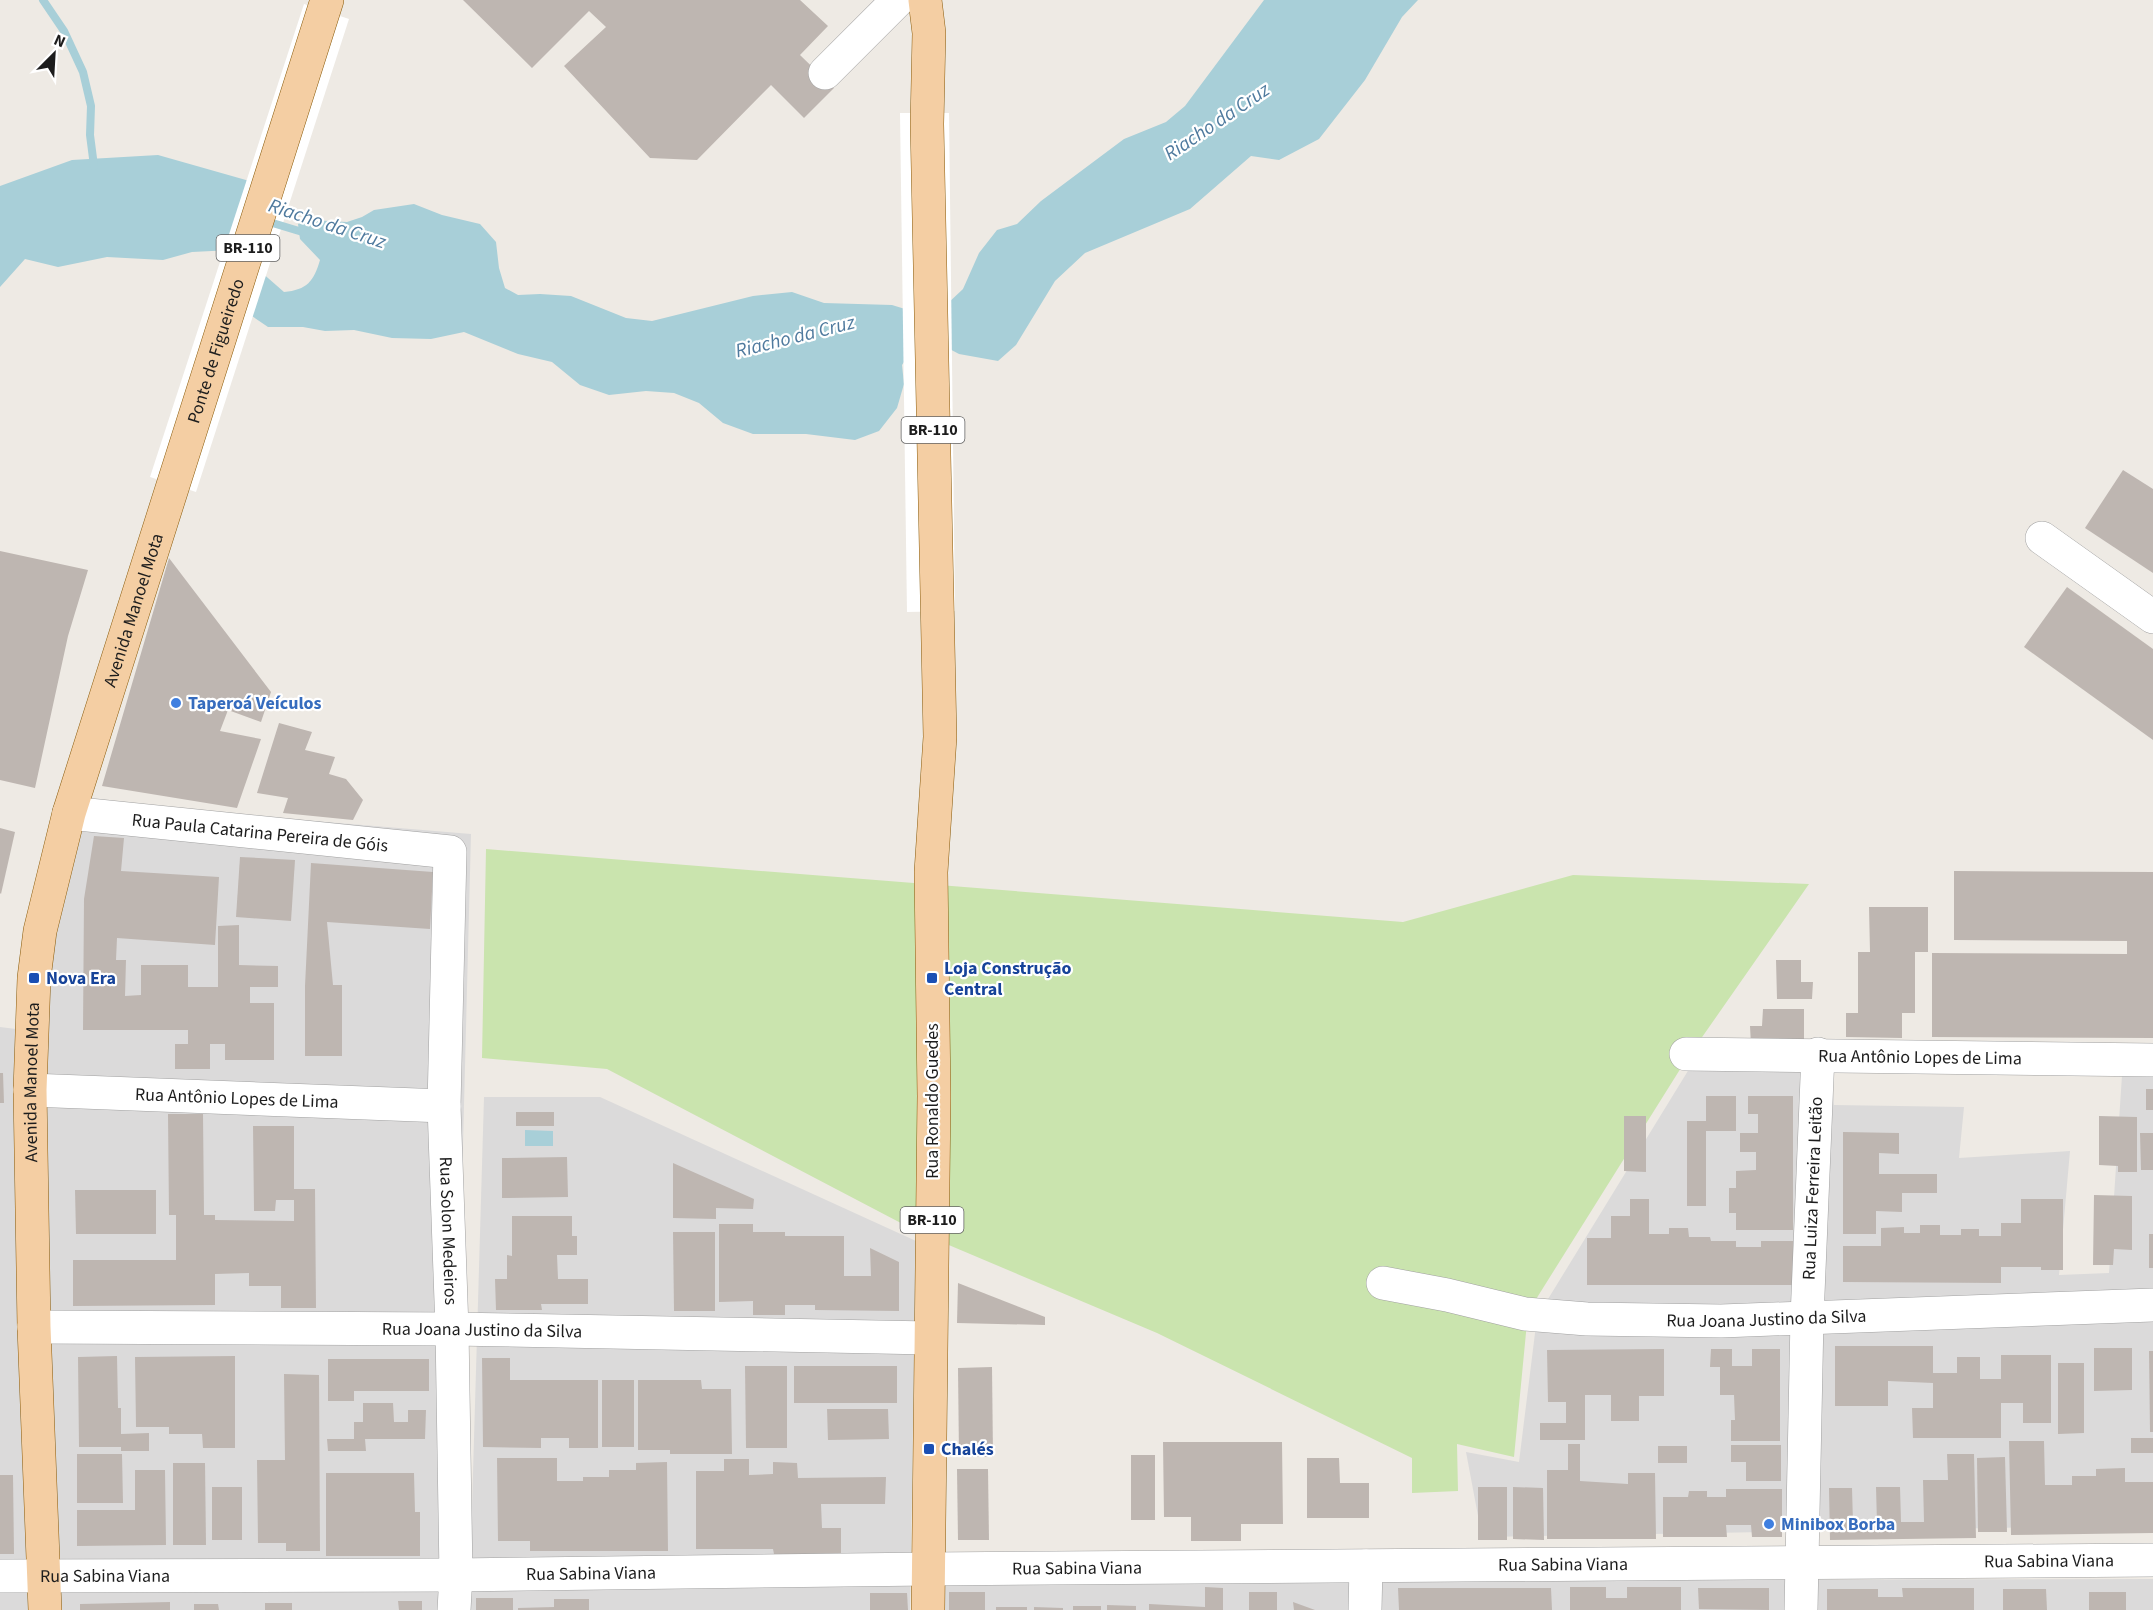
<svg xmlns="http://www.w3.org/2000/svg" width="2153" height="1610" viewBox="0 0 2153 1610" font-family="'Source Sans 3',sans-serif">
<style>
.residential{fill:#dbdada}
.grass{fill:#cae4ae}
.water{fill:#a8cfd8}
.pier{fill:#fff}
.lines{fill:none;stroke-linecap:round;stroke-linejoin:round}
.stream{stroke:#a8cfd8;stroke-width:8}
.building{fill:#beb6b1}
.minor-casing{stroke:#a1a1a1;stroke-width:34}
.major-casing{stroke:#8a5c0c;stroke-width:34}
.minor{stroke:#fff;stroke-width:33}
.major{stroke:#f4cea3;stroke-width:33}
.shop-dot{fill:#3f7fe0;stroke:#fff;stroke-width:2}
.transit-dot{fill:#1a4fb4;stroke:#fff;stroke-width:2}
.labels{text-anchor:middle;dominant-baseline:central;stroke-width:4.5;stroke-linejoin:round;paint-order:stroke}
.shield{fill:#fff;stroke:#616161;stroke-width:1.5}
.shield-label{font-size:16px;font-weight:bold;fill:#1d1d1d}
.street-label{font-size:18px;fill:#1d1d1d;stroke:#fff}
.shop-label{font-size:18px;font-weight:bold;fill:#366cbe;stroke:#fff;text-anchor:start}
.transit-label{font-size:18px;font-weight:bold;fill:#164399;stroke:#fff;text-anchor:start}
.water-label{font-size:20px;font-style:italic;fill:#4f7a9e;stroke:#fff}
</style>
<rect width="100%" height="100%" fill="#eeeae4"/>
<g class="residential">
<path d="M74 801 471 834 451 1610H0V1027L32 1031Z"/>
<path d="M2124 1045 2153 1046V1525L1482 1537 1466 1452 1519 1462 1537 1317 1694 1061 1831 1065 1834 1105 1964 1107 1959 1158 2070 1151 2059 1275 2109 1273Z"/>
<path d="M484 1097H600L916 1241 910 1610H469Z"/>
<path d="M2153 1579V1610H940V1581Z"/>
</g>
<path class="grass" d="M486 849 1403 922 1573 875 1809 884 1684 1063 1528 1312 1514 1457 1457 1444 1458 1491 1412 1493V1458L1157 1333 918 1232 607 1069 482 1058Z"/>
<g class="water">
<path d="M1264 0H1418L1402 17 1365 80 1319 139 1279 160 1251 156 1190 209 1085 253 1055 281 1016 345 998 361 959 354 944 346 918 341 902 365 904 384 897 408 879 431 855 440 806 434H753L723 423 699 403 674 393 646 391 609 395 580 385 552 362 518 354 464 332 431 339 392 338 354 330 325 331 303 327H268L240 308 252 264 284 292C307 290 314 281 320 260L300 239 298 224 310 220 347 222 362 217 374 210 414 204 442 215 480 224 496 242 499 268 505 288 518 295 540 294 571 296 626 318 652 321 753 296 792 292 824 303 892 305 918 313 946 305 963 289 979 253 997 230 1017 224 1041 201 1124 139 1166 122 1185 106Z"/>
<path d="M158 155 253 182 232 250 192 252 163 260 107 257 58 267 25 259 0 287V186L72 160Z"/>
<path d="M525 1130 553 1131V1146H525Z"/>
</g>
<g class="pier">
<path d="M304 4 349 19 196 492 150 477Z"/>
<path d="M900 113H949L955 611 907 612Z"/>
</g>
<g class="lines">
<g class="stream">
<path d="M43 0 64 31 83 72 91 106 90 135 94 166"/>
<path d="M266 221 309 234"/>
</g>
</g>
<g class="building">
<path d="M463 0H800L828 26 800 55 834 88 804 118 771 85 697 160 650 158 564 66 606 27 589 11 532 68Z"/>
<path d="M2123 470 2153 489V573L2085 528Z"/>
<path d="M0 551 88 570 68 636 35 788 0 780Z"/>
<path d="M169 558 271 692 261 722 228 710 220 731 261 739 237 808 102 786Z"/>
<path d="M2067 587 2153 649V740L2024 647Z"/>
<path d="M279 723 312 732 305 750 335 757 329 774 346 779 363 800 353 820 283 813 288 798 257 793Z"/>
<path d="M0 828 15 832 1 894 0 893Z"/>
<path d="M94 836 124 838 121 871 219 877 215 945 117 938 116 960H126L125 996 141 995V965H188V987H218V926L239 925V965L278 966V987H250V1003H274V1060H225V1044H210V1069H175V1044H188V1030H83L84 899Z"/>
<path d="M240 857 295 860 291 921 236 917Z"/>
<path d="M311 863 433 872 430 929 327 922 333 985H342V1056H305V986Z"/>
<path d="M1954 871 2153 872V1038L1932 1037V953L2127 954V941L1954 940Z"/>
<path d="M1869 907H1928V952H1915V1013H1902V1038L1846 1037V1013H1858V952H1870Z"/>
<path d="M1776 960H1801V982H1813L1812 999H1777Z"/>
<path d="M1763 1009H1804V1045H1751L1750 1026H1762Z"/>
<path d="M0 1073H3L4 1103H0Z"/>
<rect x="2146" y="1089" width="7" height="21"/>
<path d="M1706 1096H1736V1131H1706V1206H1687V1121H1706Z"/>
<path d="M1748 1096H1793V1230H1736V1213H1729V1188H1736V1171L1756 1170V1152H1740V1133H1758V1114H1748Z"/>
<rect x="516" y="1112" width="38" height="14"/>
<path d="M168 1114H203L204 1215H215V1220L294 1221V1200H276L275 1211H254L253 1126H294V1189H315L316 1308H281V1286H249V1273L215 1274V1305L73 1306V1260H176V1215H169Z"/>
<path d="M1624 1116H1646V1172L1624 1171Z"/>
<path d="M2099 1116 2137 1117V1172H2118V1166L2099 1165Z"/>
<path d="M1843 1132 1899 1133V1154L1879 1153V1174H1937V1193H1902V1212L1876 1211V1234H1843Z"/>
<path d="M2140 1133H2153V1170H2141Z"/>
<path d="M567 1157 568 1197 502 1198V1158Z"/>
<path d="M673 1163 754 1199 753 1209 716 1208V1219L673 1218Z"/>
<path d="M75 1190H156V1234H76Z"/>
<path d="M2094 1195 2132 1196V1250L2114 1249 2113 1265H2093Z"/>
<path d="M1630 1199H1649V1234H1669V1228H1688L1689 1237H1710L1711 1241H1736V1247H1761V1241H1793V1285H1587V1238H1611V1216H1630Z"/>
<path d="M2021 1199H2063V1270H2041V1267H2001V1283L1843 1282V1246H1881V1228L1904 1227V1233H1920V1225H1940V1235H1961V1229H1979V1236H2001V1223H2021Z"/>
<path d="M512 1216H572V1236H577V1255H557L558 1279H588V1304H541L542 1310H496L495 1279H507V1255L512 1256Z"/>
<path d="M719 1224H753V1232H785V1236H844V1276H871L870 1248 899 1262V1311L815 1310V1305H785V1315H753V1301L719 1302Z"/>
<path d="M673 1232H715V1311H674Z"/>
<rect x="2149" y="1234" width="4" height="34"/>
<path d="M958 1283 1045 1317V1325L957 1323Z"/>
<path d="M1835 1346H1933V1373H1957V1357H1980V1379H2001V1355H2051V1423H2023V1403H2001V1438H1913L1912 1408H1933V1383L1888 1381V1406H1835Z"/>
<path d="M2094 1348H2132V1390L2094 1391Z"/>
<path d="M1664 1349V1396H1639V1421H1611V1395H1585V1440H1540V1423H1566V1402H1548L1547 1350Z"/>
<path d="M1711 1349H1732V1366H1752V1349H1780V1441H1731V1420H1735L1734 1395H1720V1367H1710Z"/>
<path d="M2149 1351H2153V1432H2150Z"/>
<path d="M117 1356 118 1408H121V1434L149 1433V1451H121V1447H79L78 1357Z"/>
<path d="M235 1356V1448H203L202 1434H169V1427H136L135 1357Z"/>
<path d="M482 1358H510V1380H598V1448H569V1438H541V1448L483 1447Z"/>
<path d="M328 1359H429V1391H354V1401H328Z"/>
<path d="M2058 1363H2084V1433L2058 1434Z"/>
<path d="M745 1366H787V1448H746Z"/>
<rect x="794" y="1366" width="103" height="37"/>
<path d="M992 1367 993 1457H959L958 1368Z"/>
<path d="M284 1374 319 1375 320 1551H286V1543H258L257 1460H285Z"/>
<rect x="602" y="1380" width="32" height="67"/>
<path d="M638 1380H701L702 1389H731L732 1454H670V1450H638Z"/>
<path d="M363 1403H393L394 1422H408V1410H426L425 1439H365L366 1451H328L327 1439H354V1422H363Z"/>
<path d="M827 1409H888L889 1439 828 1440Z"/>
<rect x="2131" y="1438" width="22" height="15"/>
<path d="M2009 1441H2044L2045 1485H2072V1476H2096V1469L2125 1468V1482H2153V1533L2011 1535Z"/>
<path d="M1163 1442H1282L1283 1524H1241V1541H1191V1517H1164Z"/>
<path d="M1568 1444H1580V1481L1628 1484V1473H1655L1656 1539H1547V1470H1568Z"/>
<path d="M1731 1445H1781V1481H1746V1462H1731Z"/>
<rect x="1658" y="1446" width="29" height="17"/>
<path d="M77 1454H122L123 1503H77Z"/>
<path d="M1947 1454H1974L1976 1538 1830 1540 1829 1488H1852L1853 1523H1877L1876 1487H1900L1901 1522H1924L1923 1480H1948Z"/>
<rect x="1131" y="1455" width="24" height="65"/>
<path d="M2005 1457 2007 1532H1978L1977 1458Z"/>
<path d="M497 1458H557V1481H583V1477H609V1470H636V1463L667 1462 668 1551H530V1541H498Z"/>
<path d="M1307 1458H1339L1340 1483H1369V1518H1307Z"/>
<path d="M724 1459H749V1475L773 1474V1462L797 1463 798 1478 886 1477 885 1504H821L822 1528H841V1554H774L773 1549H696V1471H724Z"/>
<path d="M173 1463H205L206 1545H173Z"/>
<path d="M957 1469H988L989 1540H958Z"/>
<path d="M135 1470H165L166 1545 77 1546V1510H135Z"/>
<path d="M326 1473H414L415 1512H420V1556H326Z"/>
<path d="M0 1475H13L14 1554H0Z"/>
<rect x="212" y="1487" width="30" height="53"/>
<rect x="1478" y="1487" width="29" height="53"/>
<path d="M1513 1487 1543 1488 1544 1540 1513 1539Z"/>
<path d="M1726 1489H1782V1537H1752L1751 1525H1726L1727 1537H1663V1497H1688L1689 1491H1707V1497H1726Z"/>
<path d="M1205 1587 1223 1588V1610H1149V1604L1205 1607Z"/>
<path d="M1570 1587H1606V1598H1627V1587H1681V1610H1570Z"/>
<path d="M1398 1588H1551L1552 1610H1399Z"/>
<path d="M1698 1588H1769V1610L1699 1609Z"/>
<path d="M1902 1588H1974V1610H1827V1589H1878V1597H1903Z"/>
<path d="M2003 1589H2046L2047 1610H2003Z"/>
<rect x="949" y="1592" width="36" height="18"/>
<rect x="1249" y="1592" width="28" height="18"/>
<rect x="2089" y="1592" width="37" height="18"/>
<path d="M870 1593H907L908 1610H870Z"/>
<rect x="476" y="1598" width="37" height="12"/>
<path d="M554 1599H589V1610H518V1608L554 1607Z"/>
<path d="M398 1601H422V1610H399Z"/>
<path d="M170 1602V1610H80V1604Z"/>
<path d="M1293 1602 1315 1610H1294Z"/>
<rect x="265" y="1603" width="27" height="7"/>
<path d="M194 1604H218L219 1610H194Z"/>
<path d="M1107 1605 1136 1606V1610H1107Z"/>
<rect x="1073" y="1606" width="28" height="4"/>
<rect x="996" y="1607" width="31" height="3"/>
<path d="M1034 1607 1063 1608V1610H1034Z"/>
</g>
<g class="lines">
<g class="minor-casing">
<g id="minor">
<path d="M825 73 898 0"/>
<path d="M2042 538 2153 617"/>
<path id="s1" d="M69 813 450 852 444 1106 452 1329 456 1575 454 1610"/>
<path id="s2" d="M1686 1054 2153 1060"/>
<path id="s3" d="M30 1090 444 1106"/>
<path id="s4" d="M1383 1283 1447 1295 1525 1314 1587 1319 1721 1321 2153 1305"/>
<path id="s5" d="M34 1327 452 1329 930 1338"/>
<path id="s6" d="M0 1576 456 1575 929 1569 2153 1560"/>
<path d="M1365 1610 1366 1566"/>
<path id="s7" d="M1801 1610 1807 1318 1818 1054"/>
</g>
</g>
<g class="major-casing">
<g id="major">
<path d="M925 0 929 33 927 124 940 737 931 872 934 1096 928 1610"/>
<path id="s8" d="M45 1610 34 1327 30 1090 34 978 40 931 69 813 327 0"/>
</g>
</g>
<use href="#minor" class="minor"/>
<use href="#major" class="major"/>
</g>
<g class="shop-dot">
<circle cx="176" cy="703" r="6"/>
<circle cx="1769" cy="1524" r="6"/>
</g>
<g class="transit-dot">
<rect x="28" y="972" width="12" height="12" rx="3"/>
<rect x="926" y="972" width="12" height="12" rx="3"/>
<rect x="923" y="1443" width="12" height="12" rx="3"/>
</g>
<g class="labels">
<g class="shield">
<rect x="216.5" y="235" width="63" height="26" rx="4.5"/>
<rect x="901.5" y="417" width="63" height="26" rx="4.5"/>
<rect x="900.5" y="1207" width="63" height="26" rx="4.5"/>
</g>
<g class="shield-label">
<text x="248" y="248">BR-110</text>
<text x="933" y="430">BR-110</text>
<text x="932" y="1220">BR-110</text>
</g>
<g class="street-label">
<text stroke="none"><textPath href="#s8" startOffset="1286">Ponte de Figueiredo</textPath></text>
<text stroke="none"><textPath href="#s8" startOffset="1014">Avenida Manoel Mota</textPath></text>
<text stroke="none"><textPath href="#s1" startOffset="192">Rua Paula Catarina Pereira de Góis</textPath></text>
<text stroke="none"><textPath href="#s2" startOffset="234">Rua Antônio Lopes de Lima</textPath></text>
<text stroke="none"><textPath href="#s8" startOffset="528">Avenida Manoel Mota</textPath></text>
<text stroke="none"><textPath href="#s3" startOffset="207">Rua Antônio Lopes de Lima</textPath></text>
<text transform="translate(932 1101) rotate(-90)">Rua Ronaldo Guedes</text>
<text stroke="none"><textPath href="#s7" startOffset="422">Rua Luiza Ferreira Leitão</textPath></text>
<text stroke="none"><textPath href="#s1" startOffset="762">Rua Solon Medeiros</textPath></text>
<text stroke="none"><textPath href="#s4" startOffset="387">Rua Joana Justino da Silva</textPath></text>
<text stroke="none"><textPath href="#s5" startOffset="448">Rua Joana Justino da Silva</textPath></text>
<text stroke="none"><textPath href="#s6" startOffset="2049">Rua Sabina Viana</textPath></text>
<text stroke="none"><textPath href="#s6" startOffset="1563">Rua Sabina Viana</textPath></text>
<text stroke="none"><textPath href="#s6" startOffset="1077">Rua Sabina Viana</textPath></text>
<text stroke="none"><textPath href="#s6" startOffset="591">Rua Sabina Viana</textPath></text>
<text stroke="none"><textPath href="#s6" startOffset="105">Rua Sabina Viana</textPath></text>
</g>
<g class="shop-label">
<text x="188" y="703">Taperoá Veículos</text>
<text x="1781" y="1524">Minibox Borba</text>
</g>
<g class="transit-label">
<text x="944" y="968">Loja Construção<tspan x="944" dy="21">Central</tspan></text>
<text x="46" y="978">Nova Era</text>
<text x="941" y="1449">Chalés</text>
</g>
<g class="water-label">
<text transform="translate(1217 122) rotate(-34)">Riacho da Cruz</text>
<text transform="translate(327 224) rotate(18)">Riacho da Cruz</text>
<text transform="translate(795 337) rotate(-14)">Riacho da Cruz</text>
</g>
</g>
<g transform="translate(54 54) rotate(24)" stroke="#ffffff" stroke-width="4.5" paint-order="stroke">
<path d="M0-4.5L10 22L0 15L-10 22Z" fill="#1d1d1d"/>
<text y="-9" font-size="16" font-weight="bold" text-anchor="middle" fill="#1d1d1d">N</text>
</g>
</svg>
